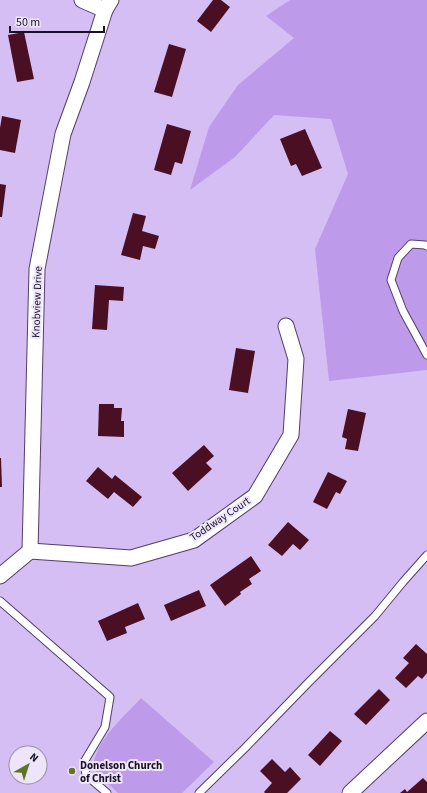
<svg xmlns="http://www.w3.org/2000/svg" width="427" height="793" viewBox="0 0 427 793" font-family="'Source Sans 3',sans-serif">
<style>
.green{fill:#be9bea}
.building{fill:#4b0f24}
.lines{fill:none;stroke-linecap:round;stroke-linejoin:round}
.service-casing{stroke:#523e6b;stroke-width:9}
.minor-casing{stroke:#523e6b;stroke-width:17}
.service{stroke:#fff;stroke-width:7}
.minor{stroke:#fff;stroke-width:15}
.poi-dot{fill:#5e7526;stroke:#eee5fb;stroke-width:1.5}
.labels{text-anchor:middle;dominant-baseline:central;stroke-width:4;stroke-linejoin:round;paint-order:stroke}
.street-label{font-size:11px;fill:#1a1224;stroke:#eee5fb}
.poi-label{font-size:11px;font-weight:bold;fill:#1a1224;stroke:#eee5fb;text-anchor:start}
</style>
<rect width="100%" height="100%" fill="#d4bef3"/>
<g class="green">
<path d="M290 0H427V370L329 381 315 249 348 174 331 119 274 115 235 157 190 190 209 127 238 85 294 38 266 16Z"/>
<path d="M141 698 214 762 182 793H118L93 769C94 741 124 717 141 698Z"/>
</g>
<g class="building">
<path d="M213 0H221L230 7 211 32 197 21Z"/>
<path d="M24 32 34 79 17 82 8 35Z"/>
<path d="M169 44 186 49 172 97 154 92Z"/>
<path d="M2 116 21 120 15 153 0 150V128Z"/>
<path d="M167 124 191 131 182 164 175 162 171 175 154 170Z"/>
<path d="M305 129 322 168 302 176 296 164 291 166 280 139Z"/>
<path d="M0 184 6 185 2 217H0Z"/>
<path d="M133 213 146 216 142 231 159 236 155 249 143 246 140 260 121 255Z"/>
<path d="M95 285 124 287 123 301 109 300 107 330 92 329Z"/>
<path d="M236 348 255 351 248 393 229 390Z"/>
<path d="M99 404H114V408H122L121 421H124V437L98 436Z"/>
<path d="M348 409 366 413 358 451 345 449 347 439 342 437Z"/>
<path d="M204 445 214 456 206 463 212 469 188 491 172 473Z"/>
<path d="M0 458H1L2 487H0Z"/>
<path d="M98 467 112 479 115 475 142 497 133 507 114 492 108 499 86 481Z"/>
<path d="M328 472 347 481 340 494 336 492 327 509 313 502Z"/>
<path d="M288 522 309 540 300 550 293 544 282 556 268 545Z"/>
<path d="M251 556 261 571 249 579 252 584 240 592 241 594 225 606 210 585Z"/>
<path d="M199 590 206 606 171 621 164 605Z"/>
<path d="M138 603 145 619 125 627 127 633 107 641 98 621Z"/>
<path d="M416 644 427 654V673L422 679 418 676 406 688 395 678 409 663 403 658Z"/>
<path d="M379 689 390 700 366 725 354 714Z"/>
<path d="M330 731 342 741 320 766 308 755Z"/>
<path d="M272 759 285 772 290 767 301 779 287 793H265L264 792 272 783 260 771Z"/>
<path d="M423 778 427 782V793H400L405 789 407 792Z"/>
</g>
<g class="lines">
<g class="service-casing">
<g id="service">
<path d="M427 246 425 245 411 244 398 258 391 280 403 311 427 355"/>
<path d="M0 601 110 697 105 727 84 762 86 775 107 793"/>
<path d="M199 793 245 748 307 684 375 616 403 582 427 555"/>
</g>
</g>
<g class="minor-casing">
<g id="minor">
<path d="M82 0 105 10"/>
<path d="M30 551 131 558 194 540 255 496 291 435 296 359 286 326"/>
<path d="M0 576 30 551 37 269 63 134 82 82 105 10 111 0"/>
<path d="M350 793 427 721"/>
</g>
</g>
<use href="#service" class="service"/>
<use href="#minor" class="minor"/>
</g>
<circle class="poi-dot" cx="72" cy="771" r="4"/>
<g class="labels">
<g class="street-label">
<text transform="translate(37 302) rotate(-88)">Knobview Drive</text>
<text transform="translate(220 519) rotate(-34)">Toddway Court</text>
</g>
<g class="poi-label">
<text x="80" y="765">Donelson Church<tspan x="80" dy="13">of Christ</tspan></text>
</g>
</g>
<g transform="translate(28 765) rotate(39)"><circle r="19" fill="#eee5fb" stroke="#9991a5"/>
<path d="M0-3L7 15L0 10L-7 15Z" fill="#5e7526"/>
<text y="-6" font-size="11" font-weight="bold" text-anchor="middle" fill="#1a1224">N</text>
</g>
<path d="M10 26v6h94v-6" fill="none" stroke="#1a1224" stroke-width="2"/>
<text x="16" y="26" font-size="12" fill="#1a1224" stroke="#eee5fb" stroke-width="3" paint-order="stroke">50 m</text>
</svg>
